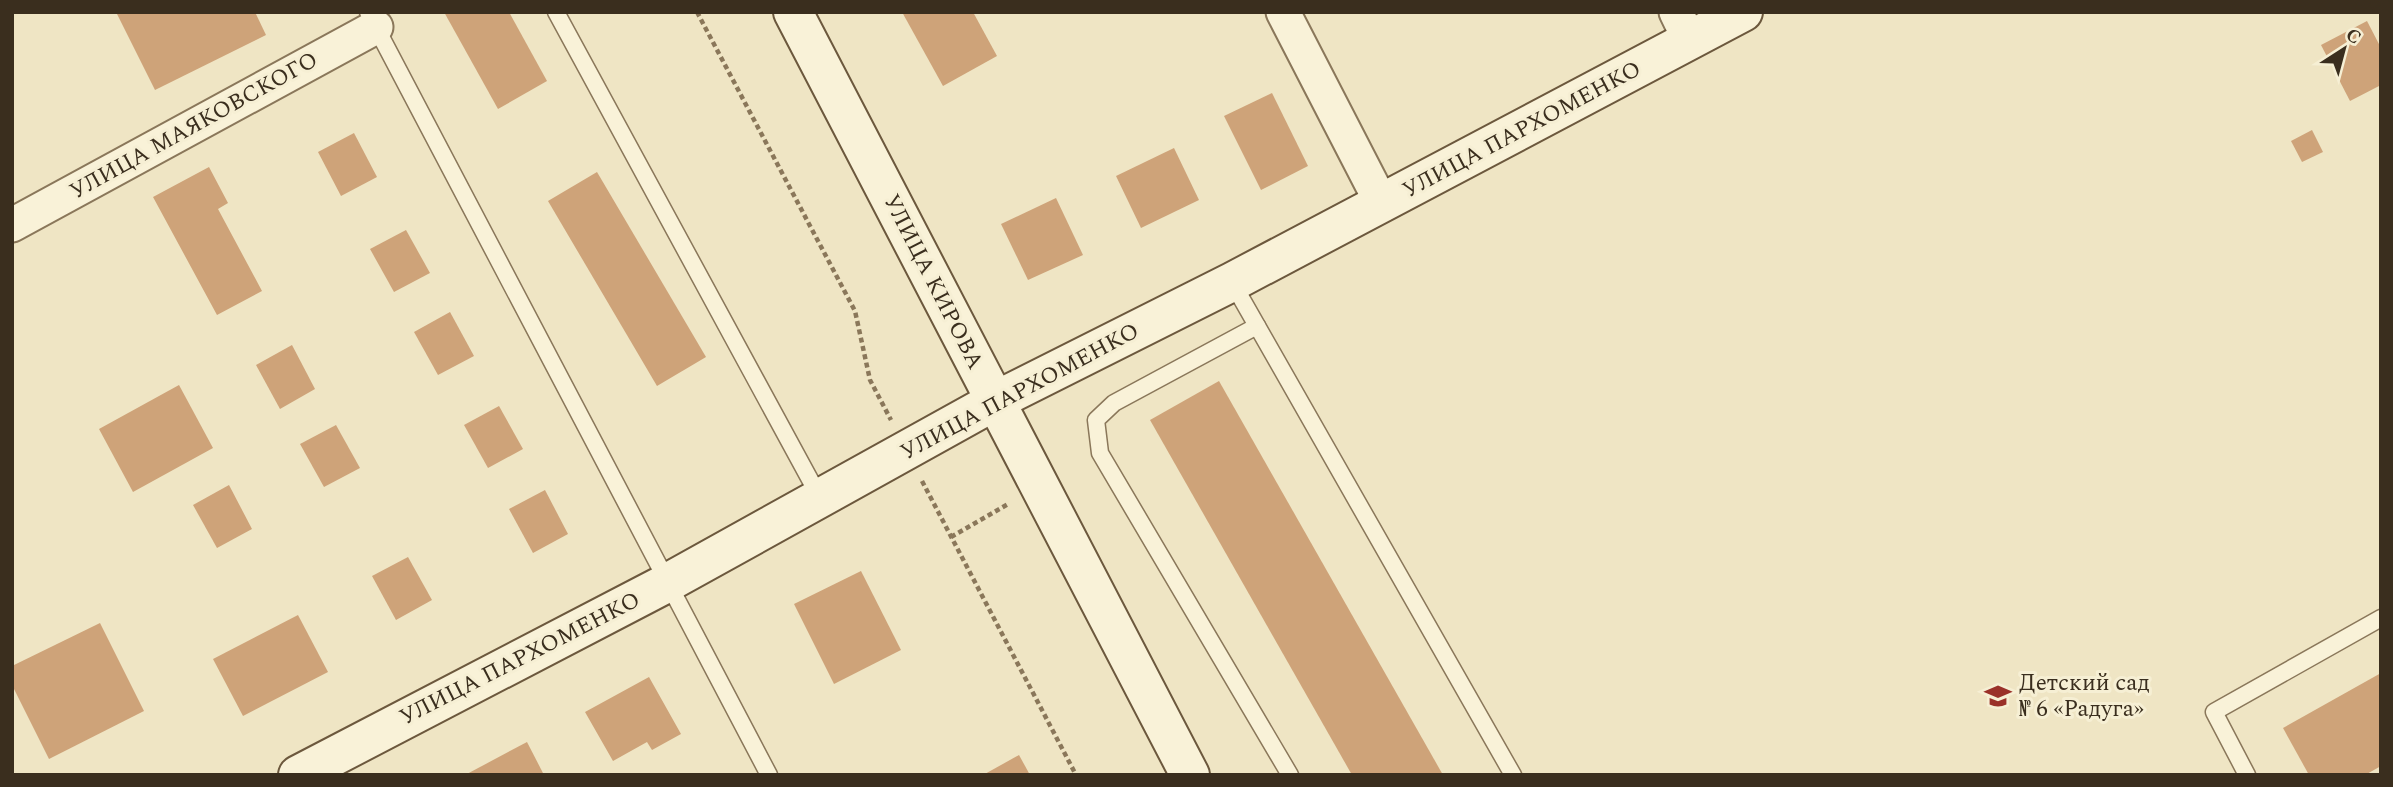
<svg xmlns="http://www.w3.org/2000/svg" width="2393" height="787" viewBox="0 0 2393 787" font-family="Spectral,serif">
<style>
.building{fill:#cea379}
.lines{fill:none;stroke-linecap:round;stroke-linejoin:round}
.lane-casing{stroke:#8a775a;stroke-width:19}
.street-casing{stroke:#8a775a;stroke-width:37}
.secondary-casing{stroke:#6c583d;stroke-width:42}
.path{stroke:#8a775a;stroke-width:4.5;stroke-dasharray:5 3.5;stroke-linecap:butt}
.lane{stroke:#f9f2d8;stroke-width:16}
.street{stroke:#f9f2d8;stroke-width:33}
.secondary{stroke:#f9f2d8;stroke-width:38}
.labels{text-anchor:middle;dominant-baseline:central;stroke-width:6;stroke-linejoin:round;paint-order:stroke}
.street-label{font-size:23px;fill:#3a2e1e;stroke:#f6efd4}
.poi-label{font-size:23px;fill:#3a2e1e;stroke:#f6efd4;text-anchor:start}
</style>
<rect width="100%" height="100%" fill="#efe5c4"/>
<g class="building">
<path d="M116 12H255L266 35 155 90Z"/>
<path d="M444 12H509L547 81 498 109Z"/>
<path d="M902 12H973L997 56 943 86Z"/>
<path d="M2367 21 2381 48V85L2350 101 2321 45Z"/>
<path d="M1272 93 1308 166 1261 190 1224 116Z"/>
<path d="M2312 130 2323 152 2302 162 2291 141Z"/>
<path d="M354 133 377 177 341 196 318 152Z"/>
<path d="M1174 148 1199 200 1141 228 1116 176Z"/>
<path d="M209 167 228 203 218 209 262 291 217 315 153 197Z"/>
<path d="M597 172 706 357 657 386 548 201Z"/>
<path d="M1056 198 1083 255 1028 280 1001 224Z"/>
<path d="M406 230 430 273 394 292 370 249Z"/>
<path d="M450 312 474 356 438 375 414 332Z"/>
<path d="M292 345 315 389 280 409 256 365Z"/>
<path d="M1219 381 1443 775H1352L1150 420Z"/>
<path d="M179 385 213 448 133 492 99 429Z"/>
<path d="M499 406 523 449 488 468 464 425Z"/>
<path d="M336 425 360 468 324 487 300 444Z"/>
<path d="M229 485 252 529 217 548 193 505Z"/>
<path d="M545 490 568 534 533 553 509 509Z"/>
<path d="M408 557 432 600 396 620 372 576Z"/>
<path d="M861 571 901 650 834 684 794 604Z"/>
<path d="M298 615 328 672 243 716 213 659Z"/>
<path d="M100 623 144 711 49 759 12 685V666Z"/>
<path d="M2381 673V766L2365 775H2309L2283 728Z"/>
<path d="M649 677 681 734 652 750 647 742 613 761 585 712Z"/>
<path d="M527 742 544 775H465Z"/>
<path d="M1019 755 1030 775H983Z"/>
</g>
<g class="lines">
<g class="lane-casing">
<g id="lane">
<path d="M368 12 769 775"/>
<path d="M556 12 820 498"/>
<path d="M1232 282 1513 775"/>
<path d="M1257 326 1114 403 1096 420 1100 453 1290 775"/>
<path d="M2247 775 2214 712 2381 618"/>
</g>
</g>
<g class="street-casing">
<g id="street">
<path d="M1283 12 1382 204"/>
<path d="M1676 12 1690 41"/>
<path d="M12 225 376 27"/>
</g>
</g>
<g class="secondary-casing">
<g id="secondary">
<path d="M793 12 1190 775"/>
<path d="M298 775 667 583 995 401 1232 282 1743 12"/>
</g>
</g>
<g class="path">
<path d="M697 12 855 311 870 380 891 420"/>
<path d="M922 481 1076 775"/>
<path d="M951 537 1008 504"/>
</g>
<use href="#lane" class="lane"/>
<use href="#street" class="street"/>
<use href="#secondary" class="secondary"/>
</g>
<defs>
<g id="school-bare" transform="scale(2.1)"><path d="M0-5L7-2L0 1L-7-2ZM-4 1L0 2.5L4 1V4Q0 6-4 4Z" fill="#9a3129" stroke="#f6efd4" stroke-width="2.5" paint-order="stroke"/></g>
</defs>
<g fill-rule="evenodd">
<use href="#school-bare" x="1998" y="696"/>
</g>
<g class="labels">
<g class="street-label">
<text transform="translate(194 126) rotate(-29)">УЛИЦА МАЯКОВСКОГО</text>
<text transform="translate(1522 130) rotate(-28)">УЛИЦА ПАРХОМЕНКО</text>
<text transform="translate(933 282) rotate(63)">УЛИЦА КИРОВА</text>
<text transform="translate(1020 392) rotate(-28)">УЛИЦА ПАРХОМЕНКО</text>
<text transform="translate(520 659) rotate(-27)">УЛИЦА ПАРХОМЕНКО</text>
</g>
<g class="poi-label">
<text x="2019" y="683">Детский сад<tspan x="2019" dy="26">№ 6 «Радуга»</tspan></text>
</g>
</g>
<rect width="2393" height="787" fill="none" stroke="#3a2e1e" stroke-width="28"/>
<g transform="translate(2344 49) rotate(36)" stroke="#f6efd4" stroke-width="5" paint-order="stroke">
<path d="M0-5L12 26L0 18L-12 26Z" fill="#3a2e1e"/>
<text y="-10" font-size="19" font-weight="bold" text-anchor="middle" fill="#3a2e1e">С</text>
</g>
</svg>
